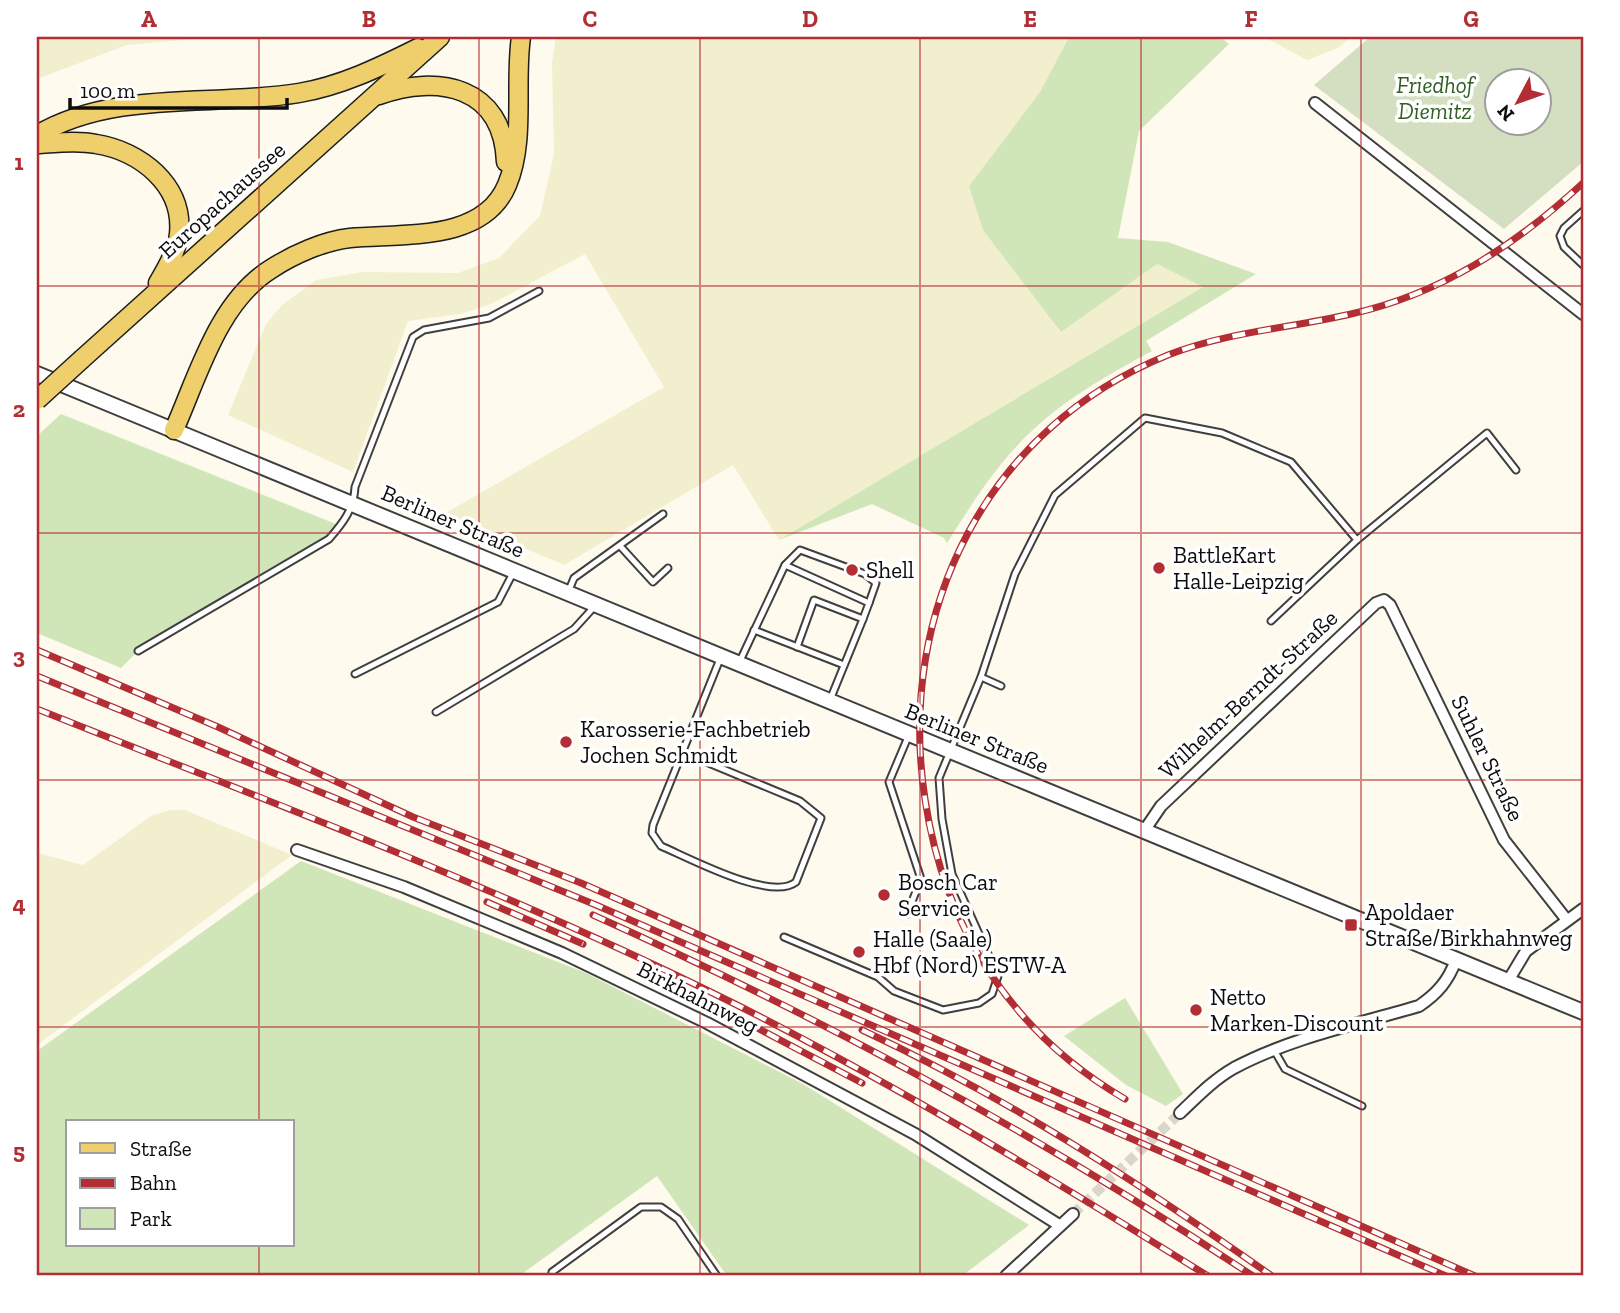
<svg xmlns="http://www.w3.org/2000/svg" width="1620" height="1313" viewBox="0 0 1620 1313" font-family="'Zilla Slab',serif">
<style>
.farmland{fill:#f2efcf}
.green{fill:#d0e6b9;fill-rule:evenodd}
.cemetery{fill:#d4dec0;fill-rule:evenodd}
.lines{fill:none;stroke-linecap:round;stroke-linejoin:round}
.minor-tunnel{stroke:#dad6cb;stroke-width:10;stroke-dasharray:10 5;stroke-linecap:butt}
.service-casing{stroke:#3f3f3f;stroke-width:9}
.minor-casing{stroke:#3f3f3f;stroke-width:14}
.tertiary-casing{stroke:#3f3f3f;stroke-width:18}
.primary-casing{stroke:#1d1d1d;stroke-width:21}
.service{stroke:#fff;stroke-width:5}
.minor{stroke:#fff;stroke-width:10}
.tertiary{stroke:#fff;stroke-width:14}
.primary{stroke:#efcf6b;stroke-width:18}
.rail-casing{stroke:#b32e34;stroke-width:7}
.rail{stroke:#fff;stroke-width:4.5;stroke-dasharray:13;stroke-linecap:butt}
.primary-bridge-casing{stroke:#1d1d1d;stroke-width:21;stroke-linecap:butt}
.primary-bridge{stroke:#efcf6b;stroke-width:18}
.grid{fill:none;stroke:#b32e34;stroke-width:2;stroke-opacity:0.55}
.poi-dot{fill:#b32e34;stroke:#fff;stroke-width:2.5}
.labels{text-anchor:middle;dominant-baseline:central;stroke-width:7;stroke-linejoin:round;paint-order:stroke}
.park-label{font-size:23px;font-style:italic;fill:#2e5f21;stroke:#fff}
.street-label{font-size:23px;fill:#0c0c0c;stroke:#fff}
.poi-label{font-size:23px;fill:#0c0c0c;stroke:#fff;text-anchor:start}
.neatline{fill:none;stroke:#b32e34;stroke-width:2.5}
.grid-label{font-size:23px;text-anchor:middle;font-weight:bold;fill:#b32e34}
</style>
<rect width="100%" height="100%" fill="#fefaed"/>
<g class="farmland">
<path d="M37 37H215L127 45 37 79Z"/>
<path d="M556 37H1069L1040 92 969 186 1060 332 1157 264 1203 287 779 540 733 465 564 565 444 514 664 387 585 254 491 304 461 314 408 321 353 472 228 415 266 324 282 305 316 280 362 272 458 273 499 258 540 216 554 154 552 62Z"/>
<path d="M1264 37H1351L1338 48 1307 60Z"/>
<path d="M170 810H185L292 855 37 1045V853L83 865 151 816Z"/>
</g>
<g class="green">
<path d="M1069 37H1220L1229 44 1139 131 1118 238 1168 242 1256 274 1146 341 1152 351C1104 377 1054 405 1016 447 989 476 968 510 947 543L944 538 872 504 779 540 1203 287 1157 264 1061 332 983 230 969 186 1040 92Z"/>
<path d="M61 414 341 526 329 539 138 651 121 668 37 633V436Z"/>
<path d="M301 861 586 973 803 1084 1029 1225 962 1276H727L657 1176 519 1276H37V1051ZM292 1122V1245H68V1122Z"/>
<path d="M1125 998 1183 1094 1166 1106 1126 1085 1064 1036Z"/>
</g>
<path class="cemetery" d="M1370 37H1583V162L1504 229 1314 85ZM1498 80H1540V122H1498Z"/>
<g class="lines">
<path class="minor-tunnel" d="M1073 1214 1180 1113"/>
<g class="service-casing">
<g id="service">
<path d="M1583 211 1564 228 1560 236 1564 247 1583 265"/>
<path d="M1357 540 1487 433 1516 470"/>
<path d="M621 547 653 582 668 568"/>
<path d="M785 565 800 550 865 574 876 583 869 603"/>
<path d="M569 590 574 578 663 514"/>
<path d="M754 630 844 665"/>
<path d="M797 647 814 600 863 619 830 700"/>
<path d="M138 651 329 539C343 523 354 509 355 487L413 337 424 330 489 318 539 291"/>
<path d="M739 663 785 565 869 603 863 619"/>
<path d="M355 674 498 602 514 571"/>
<path d="M981 677 1001 686"/>
<path d="M436 712 574 629 594 607"/>
<path d="M682 752 800 801 821 818 796 882C771 902 689 858 661 846L652 833 653 825 720 659"/>
<path d="M907 914 921 879 889 782 908 737"/>
<path d="M784 937 878 977 894 991 943 1010 979 1003 992 994 998 976 952 874 942 819 939 778 981 677 1015 574 1055 495 1145 418 1222 433 1291 462 1357 540 1271 621"/>
<path d="M1274 1050 1285 1069 1362 1106"/>
<path d="M551 1276 552 1272 641 1207H661L678 1219 717 1276"/>
</g>
</g>
<g class="minor-casing">
<g id="minor">
<path d="M1315 103 1583 314"/>
<path d="M1144 831 1161 806 1376 603 1384 600 1390 605 1504 840 1566 919"/>
<path d="M297 850 404 887 562 953 707 1023 915 1134 1059 1225"/>
<path d="M1508 981 1526 951 1583 909"/>
<path d="M1180 1113C1197 1097 1213 1080 1234 1068 1290 1038 1358 1024 1419 1006 1438 993 1448 981 1456 960"/>
<path d="M1006 1276 1073 1214"/>
</g>
</g>
<g class="tertiary-casing">
<path id="tertiary" d="M37 374 1583 1012"/>
</g>
<g class="primary-casing">
<g id="primary">
<path d="M379 95C438 74 503 86 506 162"/>
<path d="M37 135C115 89 213 107 299 93 341 86 380 67 418 48"/>
<path d="M37 144C56 143 77 140 96 144 140 151 184 185 179 234 177 251 166 269 158 283"/>
<path d="M82 359 440 37"/>
<path d="M174 430C198 376 218 302 271 269 294 254 324 241 350 238 401 233 483 243 507 185 526 140 514 84 521 37"/>
</g>
</g>
<use href="#service" class="service"/>
<use href="#minor" class="minor"/>
<use href="#tertiary" class="tertiary"/>
<use href="#primary" class="primary"/>
<g class="rail-casing">
<g id="rail">
<path d="M37 650 218 727 413 817 581 883 1475 1276"/>
<path d="M37 676 596 905 1446 1276"/>
<path d="M37 709C270 802 506 890 731 1002 895 1084 1052 1179 1208 1276"/>
<path d="M487 902 583 944"/>
<path d="M593 915C823 1018 1043 1137 1253 1276"/>
<path d="M744 1021 862 1083"/>
<path d="M862 1030C1008 1098 1141 1184 1272 1276"/>
<path d="M1125 1099C1012 1033 944 928 925 799 896 610 987 428 1168 355 1226 332 1291 328 1351 314 1441 294 1516 245 1583 183"/>
</g>
</g>
<use href="#rail" class="rail"/>
<g class="primary-bridge-casing">
<path id="primary-bridge" d="M37 400 82 359"/>
</g>
<use href="#primary-bridge" class="primary-bridge"/>
</g>
<path class="grid" d="M259 37V1122M479 37V1276M700 37V1276M920 37V1276M1141 37V1276M1361 37V1276M37 286H1583M37 533H1583M37 780H1583M37 1027H1583M259 1245V1276"/>
<g class="poi-dot">
<circle cx="1159" cy="568" r="7"/>
<circle cx="852" cy="570" r="7"/>
<circle cx="566" cy="742" r="7"/>
<circle cx="884" cy="895" r="7"/>
<rect x="1344" y="918" width="14" height="14" rx="3.5"/>
<circle cx="859" cy="952" r="7"/>
<circle cx="1196" cy="1010" r="7"/>
</g>
<g class="labels">
<g class="park-label">
<text x="1435" y="85">Friedhof<tspan x="1435" dy="26">Diemitz</tspan></text>
</g>
<g class="street-label">
<text transform="translate(222 200) rotate(-42)">Europachaussee</text>
<text transform="translate(453 521) rotate(23)">Berliner Straße</text>
<text transform="translate(1248 694) rotate(-43)">Wilhelm-Berndt-Straße</text>
<text transform="translate(977 738) rotate(22)">Berliner Straße</text>
<text transform="translate(1488 758) rotate(64)">Suhler Straße</text>
<text transform="translate(698 997) rotate(27)">Birkhahnweg</text>
</g>
<g class="poi-label">
<text x="1173" y="555">BattleKart<tspan x="1173" dy="26">Halle-Leipzig</tspan></text>
<text x="866" y="570">Shell</text>
<text x="580" y="729">Karosserie-Fachbetrieb<tspan x="580" dy="26">Jochen Schmidt</tspan></text>
<text x="898" y="882">Bosch Car<tspan x="898" dy="26">Service</tspan></text>
<text x="1365" y="912">Apoldaer<tspan x="1365" dy="26">Straße/Birkhahnweg</tspan></text>
<text x="873" y="939">Halle (Saale)<tspan x="873" dy="26">Hbf (Nord) ESTW-A</tspan></text>
<text x="1210" y="997">Netto<tspan x="1210" dy="26">Marken-Discount</tspan></text>
</g>
</g>
<rect width="1620" height="1313" fill="none" stroke="#ffffff" stroke-width="77"/>
<rect x="66" y="1120" width="228" height="126" fill="#ffffff" stroke="#9e9e9e" stroke-width="2"/>
<rect x="80" y="1143" width="35" height="10" fill="#efcf6b" stroke="#9e9e9e" stroke-width="2"/>
<text x="130" y="1156" font-size="21" fill="#0c0c0c">Straße</text>
<rect x="80" y="1178" width="35" height="10" fill="#b32e34" stroke="#9e9e9e" stroke-width="2"/>
<text x="130" y="1190" font-size="21" fill="#0c0c0c">Bahn</text>
<rect x="80" y="1208" width="35" height="21" fill="#d0e6b9" stroke="#9e9e9e" stroke-width="2"/>
<text x="130" y="1226" font-size="21" fill="#0c0c0c">Park</text>
<g transform="translate(1518 102) rotate(229)"><circle r="33" fill="#ffffff" stroke="#9e9e9e" stroke-width="2"/>
<path d="M0-5L12 26L0 18L-12 26Z" fill="#b32e34"/>
<text y="-10" font-size="19" font-weight="bold" text-anchor="middle" fill="#0c0c0c">N</text>
</g>
<path d="M70 98v10h217v-10" fill="none" stroke="#0c0c0c" stroke-width="3.5"/>
<text x="80" y="98" font-size="21" fill="#0c0c0c" stroke="#ffffff" stroke-width="5" paint-order="stroke">100 m</text>
<rect x="38" y="38" width="1544" height="1236" class="neatline"/>
<g class="grid-label">
<text x="149" y="27">A</text>
<text x="369" y="27">B</text>
<text x="590" y="27">C</text>
<text x="810" y="27">D</text>
<text x="1030" y="27">E</text>
<text x="1251" y="27">F</text>
<text x="1471" y="27">G</text>
<text x="19" y="170">1</text>
<text x="19" y="417">2</text>
<text x="19" y="664">3</text>
<text x="19" y="912">4</text>
<text x="19" y="1159">5</text>
</g>
</svg>
